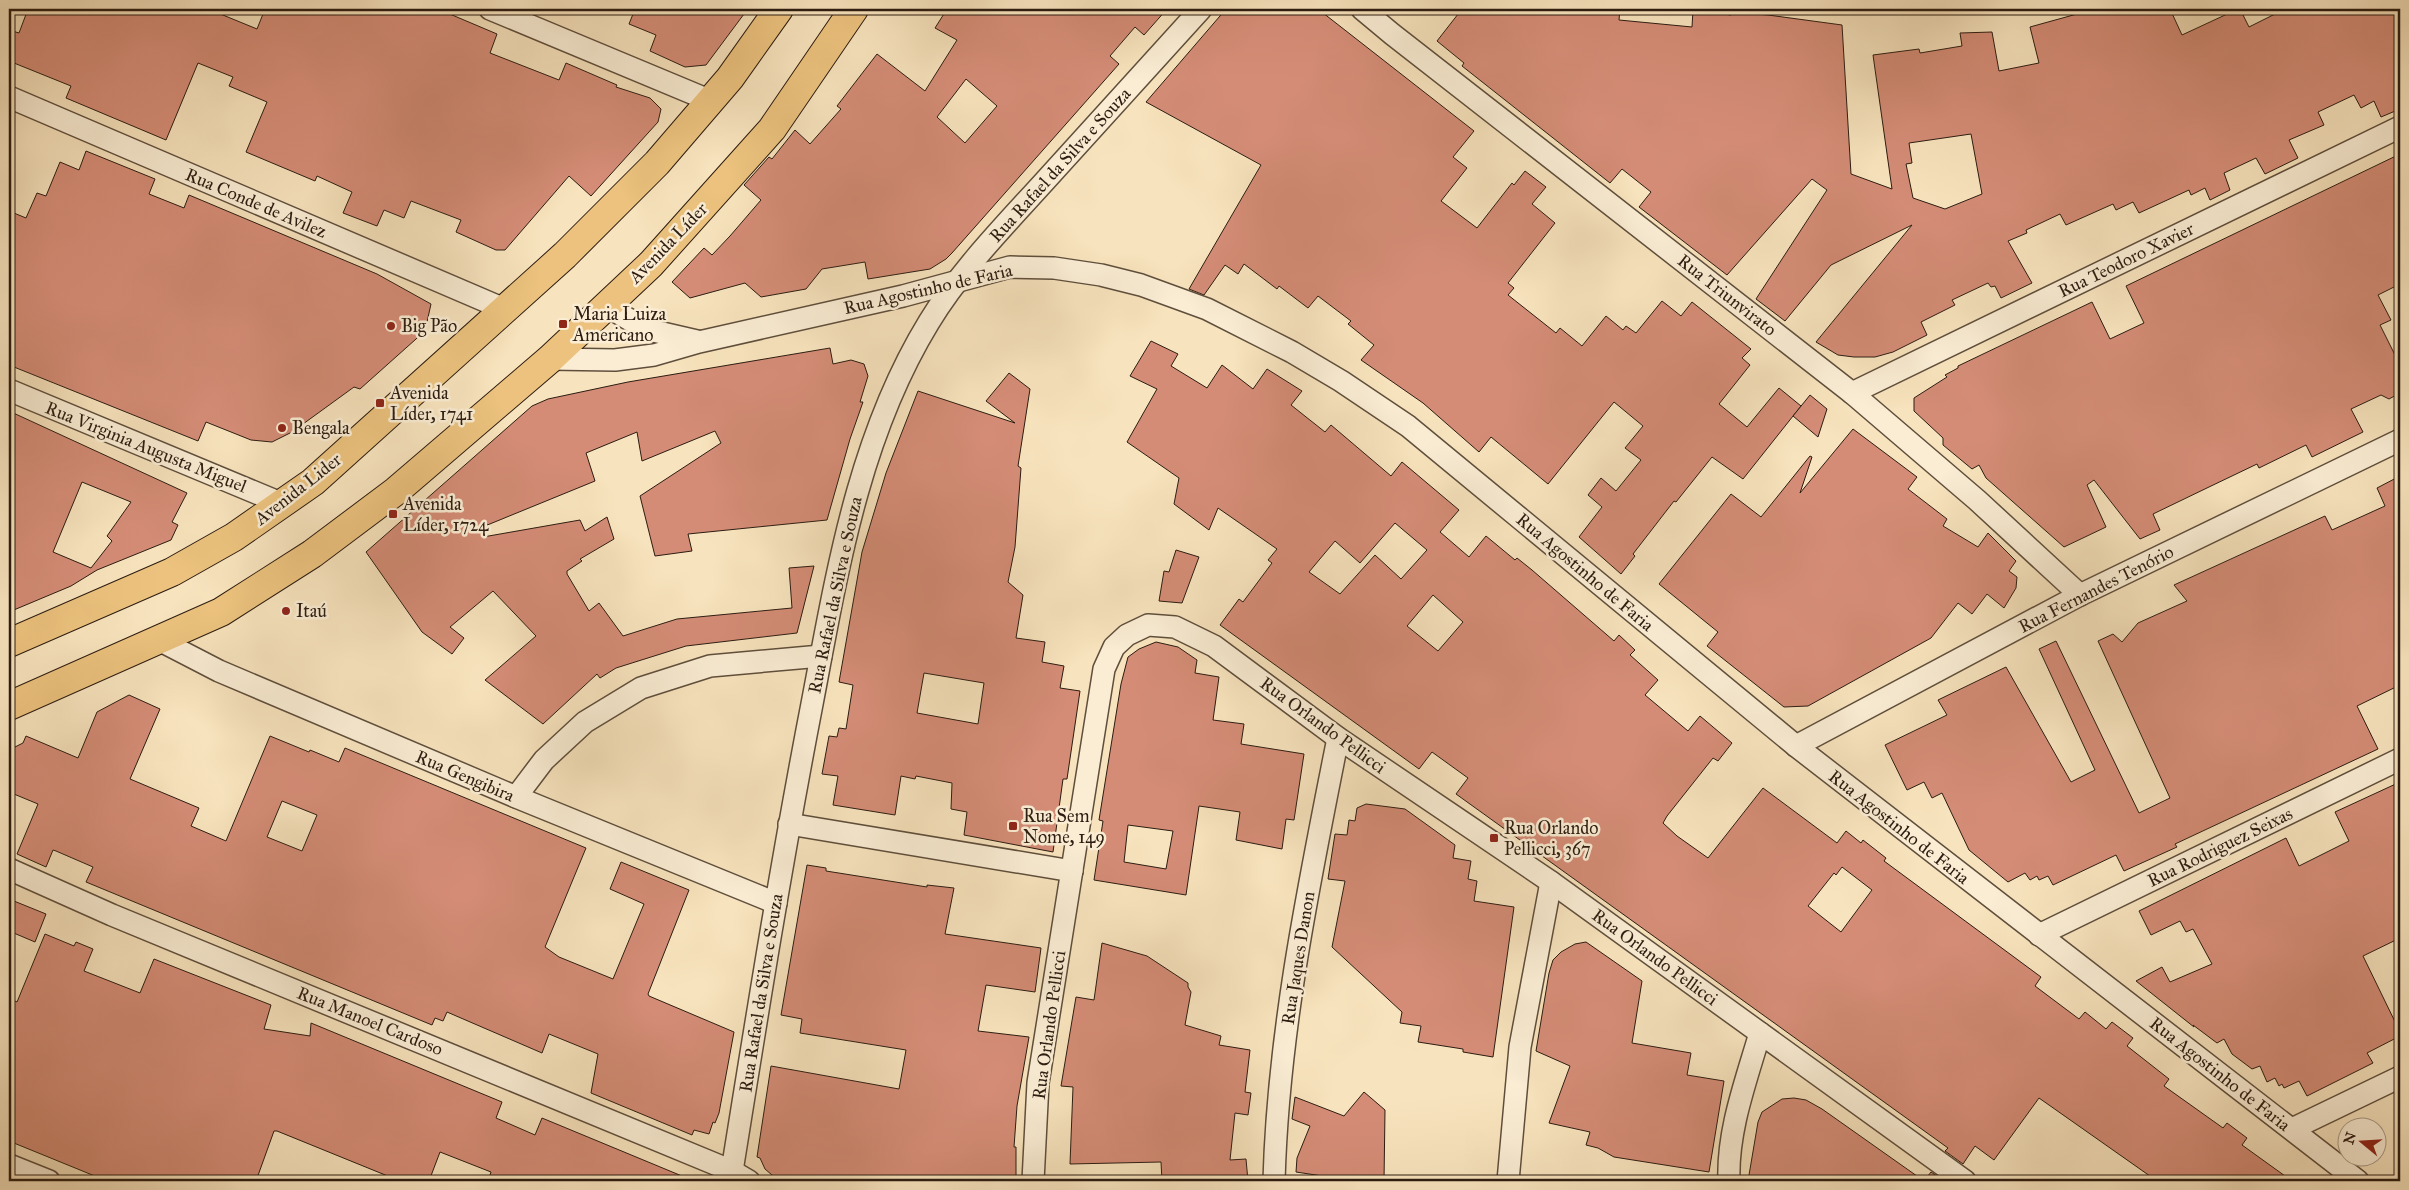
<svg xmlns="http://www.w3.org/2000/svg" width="2409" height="1190" viewBox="0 0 2409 1190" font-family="'IM FELL Great Primer',serif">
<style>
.building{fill:#d48c76;stroke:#2c1c11;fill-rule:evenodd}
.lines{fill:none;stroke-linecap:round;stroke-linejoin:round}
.street-casing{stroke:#5f4e3c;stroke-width:24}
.primary-casing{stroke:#2c1c11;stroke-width:30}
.street{stroke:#faedd4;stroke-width:21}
.primary{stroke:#ecc27e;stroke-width:28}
.poi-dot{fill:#8f2418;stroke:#faedd4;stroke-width:2}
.labels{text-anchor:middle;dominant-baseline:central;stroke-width:5;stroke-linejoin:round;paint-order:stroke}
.street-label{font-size:18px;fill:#2c1c11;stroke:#faedd4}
.poi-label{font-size:18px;fill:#2c1c11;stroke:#faedd4;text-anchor:start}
</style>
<rect width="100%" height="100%" fill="#f7e3bd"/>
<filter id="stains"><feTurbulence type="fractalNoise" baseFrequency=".004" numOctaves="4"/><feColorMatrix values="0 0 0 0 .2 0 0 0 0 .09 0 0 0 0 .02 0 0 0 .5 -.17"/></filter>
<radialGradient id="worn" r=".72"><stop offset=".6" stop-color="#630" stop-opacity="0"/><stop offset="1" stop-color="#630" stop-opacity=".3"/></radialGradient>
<g class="building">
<path d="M28 9H220L218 13 257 29 265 9H438L497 34 490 53 559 80 566 63 617 85 616 87 650 98 661 109 658 122 591 196 569 176 505 250H496L456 232 461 220 411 201 404 218 384 210 377 226 343 213 352 192 317 176 315 181 246 152 267 102 229 86 233 77 198 63 166 140 66 98 71 86 9 61V30L19 33Z"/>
<path d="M635 9H731L744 14 706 65 685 67 650 51 656 35 629 24Z"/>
<path d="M947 9H1167L1144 35 1135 27 1110 56 1119 64 952 253 946 259 930 269 868 279 865 262 822 269 806 289 761 297 745 283 690 298 672 282 704 248 712 255 730 236 761 200 744 185 769 157 772 159 795 130 810 144 841 109 837 106 877 54 925 91 957 40 935 28ZM966 79 997 106 965 143 937 117Z"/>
<path d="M1226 9H1318L1474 131 1453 157 1467 168 1441 201 1477 228 1512 183 1514 185 1525 171 1546 187 1532 204 1555 223 1508 283 1514 288 1508 295 1556 333 1560 328 1582 346 1606 316 1623 330 1626 326 1636 333 1662 301 1681 316 1692 302 1751 349 1742 358 1750 365 1719 404 1747 427 1779 388 1801 406 1743 479 1712 457 1676 502 1674 501 1633 554 1635 556 1621 574 1579 537 1602 507 1588 495 1601 478 1616 491 1641 460 1625 448 1643 426 1614 402 1548 484 1491 437 1479 452 1423 403 1361 360 1374 345 1348 324 1351 321 1318 296 1308 308 1279 286 1277 289 1244 264 1238 274 1225 265 1204 295 1189 289 1261 165 1146 102Z"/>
<path d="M1462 9H1620L1619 20 1692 27 1693 10 1731 15V12L1768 15 1842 25 1851 174 1892 189 1873 55 1919 49 1920 53 1962 46 1960 33 1992 32 1999 71 2039 63 2030 27 2095 9H2170L2182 35 2238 9H2240L2249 27 2285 9H2400V109L2381 117 2374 101 2361 108 2354 95 2318 112 2324 125 2289 140 2298 158 2265 174 2256 158 2224 173 2230 190 2210 200 2205 188 2191 195 2189 190 2139 213 2133 202 2116 210 2113 204 2066 225 2060 214 2026 230 2027 233 2008 241 2032 283 2001 298 1995 286 1991 287 1988 283 1952 300 1955 305 1921 322 1927 335 1893 352 1875 357H1854L1838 355 1816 342 1912 225 1831 265 1785 321 1756 299 1827 190 1812 179 1727 275 1639 207 1651 192 1622 169 1610 183 1462 66 1464 63 1437 41ZM1971 134 1982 194 1945 209 1913 198 1906 164 1912 163 1909 143Z"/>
<path d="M86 151 155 179 149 194 184 208 189 195 377 274 431 304 425 331 360 389 354 387 292 432 272 442 251 440 206 422 198 441 9 365V211L26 218 37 193 46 196 60 162 79 170Z"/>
<path d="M2400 154V284L2378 295 2391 320 2380 325 2400 365V393L2389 399 2381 395 2351 409 2363 432 2312 457 2306 445 2259 468 2257 464 2209 487 2153 514 2160 530 2140 539 2094 480 2087 485 2106 527 2064 547 1986 478 1979 465 1972 469 1943 445V438L1914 411V398L1947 377 1945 375 1958 368V366L2092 302 2110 339 2144 323 2126 286Z"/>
<path d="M1151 341 1178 354 1171 366 1207 388 1222 365 1253 389 1267 369 1302 391 1291 405 1325 432 1331 425 1391 476 1402 462 1459 510 1440 532 1469 557 1486 536 1515 560 1517 558 1532 570 1614 641 1619 635 1635 650 1630 655 1658 680 1645 695 1688 731 1700 716 1732 743 1718 761 1713 758 1667 816 1663 823 1677 836 1708 858 1763 788 1837 843 1846 831 1861 843 1863 840 1886 858 1884 861 2041 977 2035 986 2079 1019 2085 1012 2106 1029 2112 1022 2133 1038 2127 1046 2169 1079 2164 1086 2223 1128 2227 1123 2247 1138 2242 1145 2292 1181H2157L2039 1098 1994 1160 1975 1146 1963 1164 1945 1151 1948 1148 1456 794 1468 778 1432 752 1419 769 1220 625 1239 599 1243 602 1272 563 1268 560 1277 549 1218 508 1209 530 1174 504 1179 478 1127 442 1157 389 1130 376ZM1395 523 1427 550 1401 579 1375 555 1340 594 1309 572 1335 541 1360 563ZM1433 595 1463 622 1438 651 1407 626ZM1842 867 1872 890 1841 932 1808 906 1834 873 1836 875Z"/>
<path d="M830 348 833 364 851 360 864 364 868 376 860 402H863L850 439 827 520 688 534 692 551 655 556 640 496 721 443 715 431 642 461 637 432 586 453 595 481 480 528 483 537 580 520 585 531 607 517 614 539 580 559 582 561 567 571V574L589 611 599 603 623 636 677 619 792 608 789 568 814 566 797 633 686 646 616 668 600 678 597 674 543 724 485 680 536 636 493 591 450 627 464 638 452 654 422 632 366 552 532 406 548 399 628 382Z"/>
<path d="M1009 373 1030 389 1018 466 1021 468 1015 547 1008 582 1023 595 1016 638 1045 642 1042 662 1064 666 1060 688 1080 691 1067 779H1063L1053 852 964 835 967 812 951 809 952 783 916 776 915 779 901 776 895 815 833 805 838 776 822 774 829 736 837 737 839 728 846 729 853 685 839 682 862 552 886 473 918 391 1015 423 986 401ZM924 673 984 683 978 724 917 713Z"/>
<path d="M1810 395 1827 409 1818 437 1793 416Z"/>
<path d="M9 411 187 493 172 522 178 525 171 540 97 570 71 586 9 612ZM82 482 131 502 107 536 112 541 91 568 53 552Z"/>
<path d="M1853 429 1917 477 1908 489 1947 519 1943 526 1978 547 1988 533 2016 561 2009 571 2017 577 2016 588 2004 608 1987 594 1972 614 1958 603 1931 638 1808 706 1784 707 1707 646 1718 632 1659 584 1731 494 1761 517 1810 456 1812 457 1800 493Z"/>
<path d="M2400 476V685L2357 706 2378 749 2175 844 2177 847 2124 871 2116 855 2053 885 2048 876 2039 880 2037 876 2030 880 2025 873 2008 882 1969 850 1942 793 1932 798 1924 782 1907 790 1885 745 1947 715 1938 700 2006 667 2071 782 2095 770 2039 649 2056 641 2139 813 2170 798 2098 641 2113 634 2122 642 2138 623 2187 601 2174 585 2325 516 2332 530 2385 506 2377 488Z"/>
<path d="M1176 550 1199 557 1182 603 1159 601 1164 571 1169 572Z"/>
<path d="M1156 642 1178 647 1197 660 1195 673 1219 677 1213 720 1244 724 1241 744 1304 754 1294 820 1286 819 1282 849 1236 840 1240 812 1199 806 1186 895 1094 880 1103 821 1099 820 1121 684 1128 657 1139 649ZM1128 825 1173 831 1166 869 1124 862Z"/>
<path d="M129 695 160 709 130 779 199 808 191 826 226 841 270 736 309 752 310 750 339 762 345 748 586 848 545 947 559 957 613 979 644 904 610 889 621 862 689 890 648 994 649 996 734 1032 719 1113 715 1123 713 1122 709 1134 694 1130 692 1135 591 1093 598 1054 549 1034 542 1053 447 1012 443 1021 435 1018 432 1025 86 882 93 867 56 851 53 850 46 867 17 854 38 804 9 792V750L23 743 26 736 78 758 97 712ZM282 801 317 815 302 851 267 837Z"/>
<path d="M2400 782V938L2363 956 2400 1032V1036L2367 1053 2373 1063 2307 1096 2299 1081 2284 1088 2282 1084 2279 1086 2275 1078 2267 1082 2260 1066 2252 1069 2232 1054 2224 1039 2217 1043 2193 1025 2194 1027 2136 981 2162 967 2170 982 2212 964 2193 929 2186 932 2180 921 2151 935 2139 911 2286 838 2299 866 2349 841 2335 812Z"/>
<path d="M1366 804 1405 809 1455 845 1453 858 1471 861 1468 879 1477 881 1474 901 1514 907 1493 1057 1463 1052V1049L1418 1042 1421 1026 1400 1023 1402 1012 1332 947 1345 881 1328 879 1335 834 1347 835 1349 820 1355 821 1357 808Z"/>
<path d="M807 865 826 868V871L927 887V885L954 888 945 934 1041 948 1035 992 986 985 978 1031 1029 1037 1017 1106 1014 1147H1016V1181H894L870 1177 869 1181H779L765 1169 760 1158 757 1157 771 1066 899 1089 906 1050 800 1033 802 1019 781 1015Z"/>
<path d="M9 899 46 914 35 942 9 931Z"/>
<path d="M45 934 74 946 76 942 93 949 84 971 140 993 154 959 271 1005 264 1029 310 1036 311 1023 502 1102 496 1118 535 1135 542 1118 694 1181H488L491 1172 440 1152 429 1181H400L277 1131H274L256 1181H107L9 1141V998L17 1002Z"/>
<path d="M1586 942 1642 981 1632 1043 1691 1053 1687 1075 1724 1081 1709 1172 1614 1157 1598 1148 1586 1145 1590 1132 1549 1123 1570 1066 1536 1051 1549 973 1553 960 1561 952 1575 944Z"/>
<path d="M1102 943 1147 956 1188 983V987L1191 992 1185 1025 1221 1036 1219 1045 1250 1050 1245 1092 1251 1093 1248 1115 1235 1113 1230 1160 1246 1159 1248 1181H1162L1161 1162 1070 1164 1073 1087 1061 1086 1076 997 1094 1000Z"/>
<path d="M1364 1092 1385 1110 1384 1181H1355L1296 1172 1297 1158 1310 1126 1292 1119 1295 1097 1344 1116Z"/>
<path d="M1794 1098 1806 1100 1822 1109 1924 1181H1748L1758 1122 1762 1112 1782 1099Z"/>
<path d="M1931 1172 1944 1181H1924Z"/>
</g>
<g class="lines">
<g class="street-casing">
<g id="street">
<path d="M490 9 711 101"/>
<path d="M1362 9 1392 34 1852 393 1977 500 2080 595"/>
<path d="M9 97 504 309"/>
<path d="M605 305 645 329 697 341"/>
<path d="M550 359 615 360 654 355 699 342 903 296 1010 267 1054 268 1101 275 1141 285 1207 309 1292 352 1341 381 1408 426 1796 746 2358 1181"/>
<path d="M9 390 283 504"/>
<path d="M1852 393 2400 127"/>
<path d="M159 640 219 671 516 797 776 903"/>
<path d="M1796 746 2080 595 2400 440"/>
<path d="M516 797 544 760 585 722 641 688 710 666 821 656"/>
<path d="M789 824 1072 871"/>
<path d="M9 869 112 915 732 1171 749 1181"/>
<path d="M2039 935 2400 759"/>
<path d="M2292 1129 2400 1077"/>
<path d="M9 1165 49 1181"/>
<path d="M732 1171C757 1015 782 859 812 704 837 573 858 438 929 322 960 271 1004 226 1044 182 1097 124 1149 66 1201 9"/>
<path d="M1033 1181 1038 1083 1104 669 1114 647 1127 635 1148 625 1175 627 1214 646 1338 738 1551 882 1965 1181"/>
<path d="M1274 1181C1278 1032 1309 884 1338 738"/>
<path d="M1508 1181 1520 1047 1551 882"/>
<path d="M1729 1181C1727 1131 1746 1081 1760 1033"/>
</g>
</g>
<g class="primary-casing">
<g id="primary">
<path d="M9 643 172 572 234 537 313 482 565 255 657 163 730 78 779 9"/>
<path d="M9 706 221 612 312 554 396 491 550 359 651 264 772 129 854 9"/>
</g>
</g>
<use href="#street" class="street"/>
<use href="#primary" class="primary"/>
</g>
<g class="poi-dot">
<rect x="558" y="319" width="10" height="10" rx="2.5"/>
<circle cx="391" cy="326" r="5"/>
<rect x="375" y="398" width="10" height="10" rx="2.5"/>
<circle cx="282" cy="428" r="5"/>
<rect x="388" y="509" width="10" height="10" rx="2.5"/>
<circle cx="286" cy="611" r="5"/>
<rect x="1008" y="821" width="10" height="10" rx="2.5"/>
<rect x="1489" y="833" width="10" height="10" rx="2.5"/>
</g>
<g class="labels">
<g class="street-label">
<text transform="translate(1060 165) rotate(-48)">Rua Rafael da Silva e Souza</text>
<text transform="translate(256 203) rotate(23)">Rua Conde de Avilez</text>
<text transform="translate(668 243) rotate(-46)">Avenida Líder</text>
<text transform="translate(2126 260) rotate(-26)">Rua Teodoro Xavier</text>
<text transform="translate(928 289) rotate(-13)">Rua Agostinho de Faria</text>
<text transform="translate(1727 295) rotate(38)">Rua Triunvirato</text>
<text transform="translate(146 447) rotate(22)">Rua Virginia Augusta Miguel</text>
<text transform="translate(298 489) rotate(-38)">Avenida Lider</text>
<text transform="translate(1585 572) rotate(40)">Rua Agostinho de Faria</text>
<text transform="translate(2096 589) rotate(-27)">Rua Fernandes Tenório</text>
<text transform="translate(835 595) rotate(-78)">Rua Rafael da Silva e Souza</text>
<text transform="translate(1323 725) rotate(36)">Rua Orlando Pellicci</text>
<text transform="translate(465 776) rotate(23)">Rua Gengibira</text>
<text transform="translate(1899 827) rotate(38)">Rua Agostinho de Faria</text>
<text transform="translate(2220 847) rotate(-26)">Rua Rodriguez Seixas</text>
<text transform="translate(1655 957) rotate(36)">Rua Orlando Pellicci</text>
<text transform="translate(1298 958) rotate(-81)">Rua Jaques Danon</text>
<text transform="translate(761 993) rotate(-81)">Rua Rafael da Silva e Souza</text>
<text transform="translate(370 1021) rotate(22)">Rua Manoel Cardoso</text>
<text transform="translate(1049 1025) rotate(-82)">Rua Orlando Pellicci</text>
<text transform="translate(2220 1074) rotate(38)">Rua Agostinho de Faria</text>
</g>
<g class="poi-label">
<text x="573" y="314">Maria Luiza<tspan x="573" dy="21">Americano</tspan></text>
<text x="401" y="326">Big Pão</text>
<text x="390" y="393">Avenida<tspan x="390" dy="21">Líder, 1741</tspan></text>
<text x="292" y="428">Bengala</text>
<text x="403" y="504">Avenida<tspan x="403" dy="21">Líder, 1724</tspan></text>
<text x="296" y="611">Itaú</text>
<text x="1023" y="816">Rua Sem<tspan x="1023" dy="21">Nome, 149</tspan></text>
<text x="1504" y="828">Rua Orlando<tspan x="1504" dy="21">Pellicci, 367</tspan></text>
</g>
</g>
<rect width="2409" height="1190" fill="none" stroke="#f7e3bd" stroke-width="30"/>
<rect x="10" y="10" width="2389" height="1170" fill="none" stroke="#2c1c11" stroke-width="2.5"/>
<rect x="15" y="15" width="2379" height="1160" fill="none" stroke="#2c1c11"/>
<g transform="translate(2362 1142) rotate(288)"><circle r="24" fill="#faedd4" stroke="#a89986"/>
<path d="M0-4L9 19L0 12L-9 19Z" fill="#8f2418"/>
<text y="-8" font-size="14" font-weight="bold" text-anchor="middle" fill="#2c1c11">N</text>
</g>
<rect width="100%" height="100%" filter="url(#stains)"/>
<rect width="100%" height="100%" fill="url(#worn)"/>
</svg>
